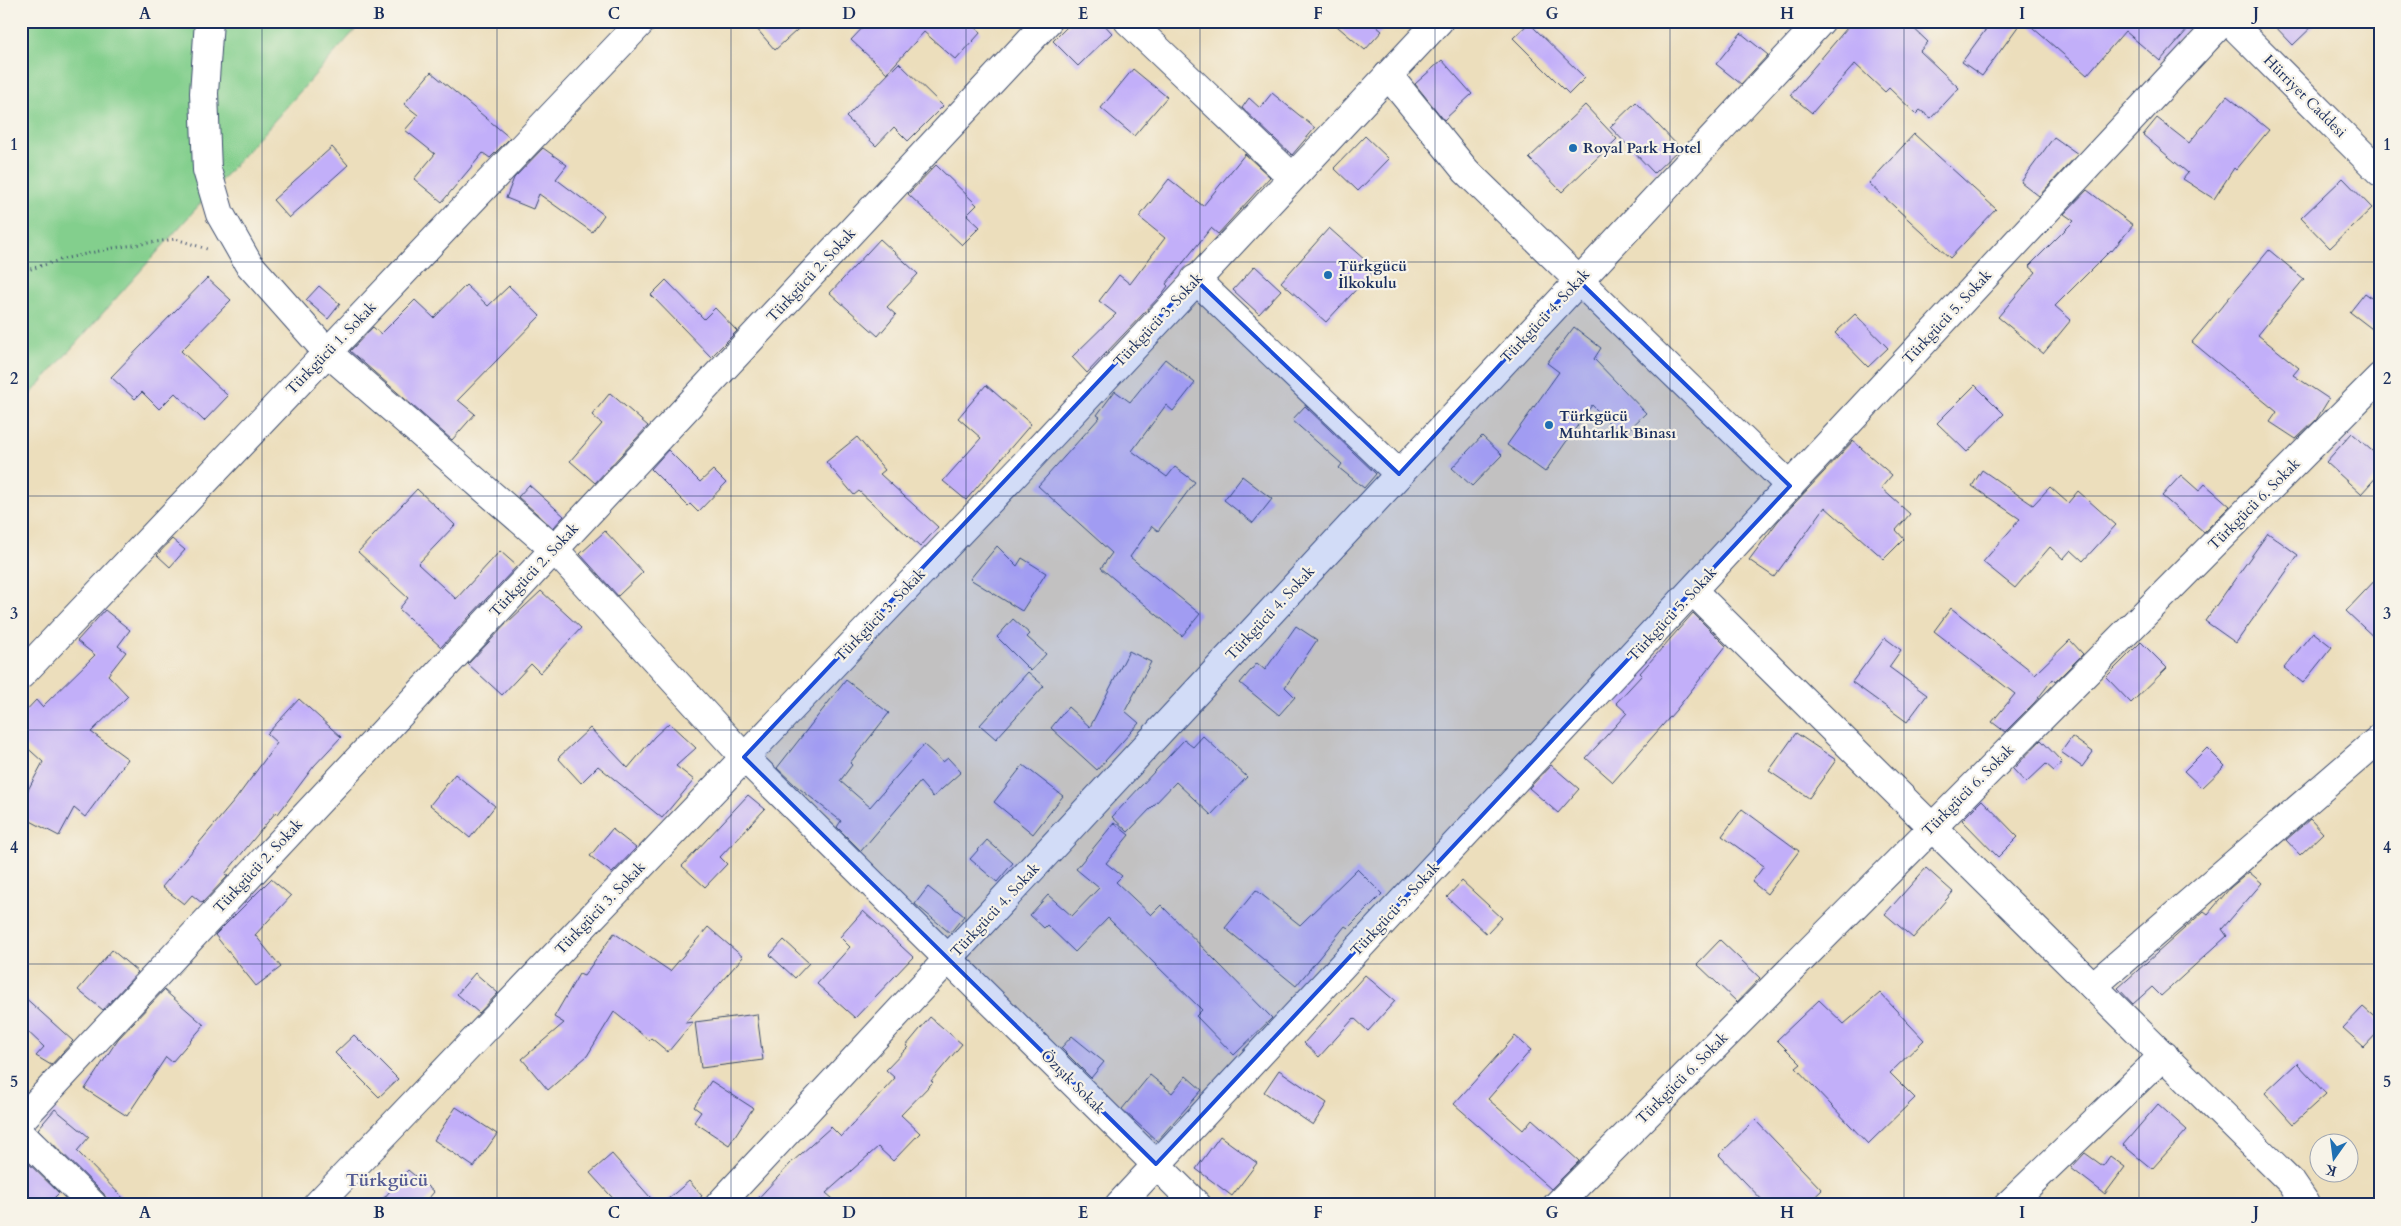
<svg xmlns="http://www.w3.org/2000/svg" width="2401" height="1226" viewBox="0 0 2401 1226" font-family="Cardo,serif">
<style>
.green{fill:#83cf8d;stroke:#4f7f76}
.building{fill:#c2aff9}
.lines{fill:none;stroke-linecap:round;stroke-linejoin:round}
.minor-casing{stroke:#3a496c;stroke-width:30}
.major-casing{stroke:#3a496c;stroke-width:30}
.path{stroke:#3a496c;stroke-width:3;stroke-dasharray:1 4;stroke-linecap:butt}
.minor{stroke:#fff;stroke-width:28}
.major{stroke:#fff;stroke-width:28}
.marked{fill:#1d4ed8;fill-opacity:0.2;stroke:#1d4ed8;stroke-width:4;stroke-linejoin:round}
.grid{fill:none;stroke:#1b2f5e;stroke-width:1;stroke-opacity:0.55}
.poi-dot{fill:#1f6fb2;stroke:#f7f3e8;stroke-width:2}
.labels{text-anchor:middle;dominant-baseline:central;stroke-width:4.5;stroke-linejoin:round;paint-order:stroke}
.street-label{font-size:15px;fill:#1b2f5e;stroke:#f7f3e8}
.poi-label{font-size:15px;font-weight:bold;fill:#1b2f5e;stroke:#f7f3e8;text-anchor:start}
.quarter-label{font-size:18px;font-weight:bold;fill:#555c94;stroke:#f7f3e8}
.neatline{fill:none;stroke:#1b2f5e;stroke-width:2}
.grid-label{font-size:16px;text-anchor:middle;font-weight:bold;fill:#1b2f5e}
</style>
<rect width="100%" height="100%" fill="#f7f3e8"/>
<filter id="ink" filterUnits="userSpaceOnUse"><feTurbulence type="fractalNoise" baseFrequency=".02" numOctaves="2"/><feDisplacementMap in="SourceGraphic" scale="10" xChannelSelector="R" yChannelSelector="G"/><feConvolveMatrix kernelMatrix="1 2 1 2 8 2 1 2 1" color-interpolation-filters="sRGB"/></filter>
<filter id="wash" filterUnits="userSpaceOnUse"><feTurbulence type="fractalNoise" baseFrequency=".0096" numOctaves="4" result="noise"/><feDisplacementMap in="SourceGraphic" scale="20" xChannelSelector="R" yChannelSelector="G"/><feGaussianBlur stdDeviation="1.12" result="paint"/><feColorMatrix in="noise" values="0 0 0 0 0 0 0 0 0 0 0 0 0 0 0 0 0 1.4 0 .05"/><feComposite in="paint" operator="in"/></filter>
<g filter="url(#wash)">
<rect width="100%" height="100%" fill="#ecdebc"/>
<path class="green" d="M21 21H363L21 405Z"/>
<g id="blocks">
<g class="building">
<path d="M750 21H807L775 50Z"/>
<path d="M869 21H968L981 32 956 60 924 32 887 73 851 40Z"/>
<path d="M1073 21H1101L1112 33 1078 66 1053 41Z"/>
<path d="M1331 21H1370L1382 31 1365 50Z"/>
<path d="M1853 21H1906L1928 42 1920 51 1959 88 1931 118 1920 110 1916 114 1889 88 1885 92 1855 64 1812 113 1790 95Z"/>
<path d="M1992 21H2022L1982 76 1962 62Z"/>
<path d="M2025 21H2195L2160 61 2125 31 2087 75Z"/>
<path d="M2270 21H2318L2293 45Z"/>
<path d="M1529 23 1585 78 1569 94 1513 38Z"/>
<path d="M1741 33 1768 55 1741 84 1716 64Z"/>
<path d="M1442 60 1472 94 1444 120 1415 84Z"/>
<path d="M899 63 943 106 908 141 894 127 876 146 846 117Z"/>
<path d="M1133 69 1167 97 1134 136 1101 108Z"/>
<path d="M431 72 510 138 490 158 483 153 442 202 414 179 435 154 405 130 418 115 404 104Z"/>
<path d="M1272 93 1315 128 1292 155 1242 108 1249 98 1260 108Z"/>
<path d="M2227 96 2269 130 2236 170 2234 168 2214 199 2183 179 2188 173 2143 135 2157 118 2189 143Z"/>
<path d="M1636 102 1680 148 1654 173 1610 127Z"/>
<path d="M1585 105 1617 139 1562 192 1529 158Z"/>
<path d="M1914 134 1996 209 1950 258 1869 183Z"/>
<path d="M1365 136 1389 159 1358 191 1334 168Z"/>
<path d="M2054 137 2078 154 2039 196 2021 182Z"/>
<path d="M332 147 348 165 289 218 273 200Z"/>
<path d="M543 148 567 165 556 179 604 215 592 232 539 194 533 209 506 198 514 178Z"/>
<path d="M1245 154 1270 177 1218 234 1211 228 1166 284 1168 286 1162 294 1087 373 1072 357 1116 314 1099 301 1119 275 1130 284 1165 238 1139 217 1169 179 1203 206Z"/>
<path d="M936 165 977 205 967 215 980 227 962 245 908 194Z"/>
<path d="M2343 178 2372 208 2330 248 2301 218Z"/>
<path d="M2087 190 2133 225 2112 251 2111 250 2055 306 2071 320 2043 354 1998 317 2036 272 2029 266 2074 221 2064 214Z"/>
<path d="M1329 228 1375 269 1326 322 1281 282Z"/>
<path d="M880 239 918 274 887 307 896 315 878 336 830 293Z"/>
<path d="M2269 250 2304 279 2258 335 2299 368 2293 375 2329 399 2316 420 2296 439 2270 422 2277 412 2192 342Z"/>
<path d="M1255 266 1281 290 1259 314 1233 290Z"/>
<path d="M207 278 231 300 181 351 228 396 204 421 175 393 159 409 142 392 135 399 111 377Z"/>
<path d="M666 280 704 319 715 308 737 331 711 357 651 295Z"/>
<path d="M466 285 488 306 509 286 540 316 458 400 475 414 452 440 350 351 373 327 381 334 415 300 434 318Z"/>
<path d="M319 286 340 304 328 319 306 300Z"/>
<path d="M2365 293 2380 304V335L2350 312Z"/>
<path d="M1855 314 1888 348 1868 367 1835 333Z"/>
<path d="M1574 327 1601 348 1594 359 1646 413 1622 436 1592 405 1545 472 1507 445 1559 372 1547 363Z"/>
<path d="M1165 359 1195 383 1173 411 1166 405 1132 451 1167 477 1175 467 1195 482 1158 531 1152 526 1130 557 1200 614 1182 636 1101 568 1112 553 1038 486 1100 417 1097 415 1115 391 1130 402Z"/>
<path d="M986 385 1031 424 966 500 943 481 981 438 958 418Z"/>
<path d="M1975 385 2004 414 1967 452 1937 423Z"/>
<path d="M610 393 648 426 595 483 570 461 602 424 592 415Z"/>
<path d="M1305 406 1376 474 1364 488 1339 468 1342 464 1292 420Z"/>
<path d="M2352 433 2380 458V473L2361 494 2326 462Z"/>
<path d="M1482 436 1502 455 1472 486 1452 468Z"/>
<path d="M857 437 885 470 880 474 938 527 920 547 859 491 854 495 826 462Z"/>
<path d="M1853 441 1892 475 1881 488 1910 514 1896 530 1904 539 1884 559 1825 507 1774 577 1749 560 1778 521Z"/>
<path d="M668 450 700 482 713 470 726 483 698 512 690 504 688 506 651 469Z"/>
<path d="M1982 470 2033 505 2050 487 2068 503 2078 491 2116 525 2083 561 2071 550 2063 559 2050 547 2015 588 1983 562 2020 519 1972 486Z"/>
<path d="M2181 475 2199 491 2205 484 2230 506 2204 532 2162 496Z"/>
<path d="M1242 476 1272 499 1253 523 1224 500Z"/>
<path d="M529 485 564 516 553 528 518 497Z"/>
<path d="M417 489 455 525 418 564 456 599 500 551 517 566 441 647 399 609 408 598 358 552Z"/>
<path d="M605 531 643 572 618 596 580 554Z"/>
<path d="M2268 533 2298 555 2236 643 2205 621Z"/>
<path d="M172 539 185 550 170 567 157 555Z"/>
<path d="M997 546 1017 566 1022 558 1046 573 1022 611 970 579Z"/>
<path d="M2380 575V643L2346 611Z"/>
<path d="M541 591 581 628 540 673 531 664 502 695 468 664 507 623Z"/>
<path d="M1951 608 2035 674 2070 640 2083 654 2055 682 2053 679 2035 702 2005 732 1992 722 2015 694 1934 631Z"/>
<path d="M105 610 130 630 118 646 126 652 108 675 128 696 91 732 128 759 85 817 74 808 59 836 21 816V803L43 762 21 742V716L36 700 42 707 95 655 77 641Z"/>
<path d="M1693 613 1726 646 1676 710 1613 782 1586 758 1627 713 1616 703 1642 675 1640 673Z"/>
<path d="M1013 619 1030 634 1027 637 1046 654 1031 671 997 637Z"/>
<path d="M1296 626 1317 640 1285 687 1295 697 1279 715 1240 683 1257 663 1265 670Z"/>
<path d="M2313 632 2332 647 2303 683 2284 668Z"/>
<path d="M1885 638 1901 650 1889 667 1927 695 1907 722 1852 682Z"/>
<path d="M2141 642 2167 668 2131 703 2106 677Z"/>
<path d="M1129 651 1151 662 1125 711 1139 723 1097 770 1051 728 1068 707 1090 727Z"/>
<path d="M1028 672 1044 686 996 739 980 725Z"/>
<path d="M846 680 889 713 850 763 852 765 840 781 870 807 924 745 943 762 948 758 961 772 933 797 920 782 861 851 837 827 841 821 795 785 777 768Z"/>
<path d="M299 699 341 737 314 766 278 814 276 812 225 874 228 876 202 903 192 895 184 904 162 887 235 800 277 743 267 734Z"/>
<path d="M669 723 696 748 676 766 694 780 662 818 598 766 581 783 558 758 590 728 628 768 654 737Z"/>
<path d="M1796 733 1836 760 1809 798 1769 771Z"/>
<path d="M1203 736 1247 777 1211 815 1176 782 1128 832 1112 817 1184 740 1193 747Z"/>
<path d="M2072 737 2093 752 2082 767 2061 752Z"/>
<path d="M2041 740 2062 762 2054 771 2046 764 2026 783 2013 769Z"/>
<path d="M2207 748 2225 766 2202 788 2184 771Z"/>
<path d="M1023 765 1063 796 1033 834 994 802Z"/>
<path d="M1551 765 1579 789 1558 813 1529 788Z"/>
<path d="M455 774 495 806 470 838 430 805Z"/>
<path d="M748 795 765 809 720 857 727 864 705 887 682 866Z"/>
<path d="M1982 800 2018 837 1998 857 1962 820Z"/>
<path d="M1742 809 1799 851 1767 894 1752 882 1764 866 1722 836Z"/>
<path d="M2310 819 2323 833 2300 855 2286 840Z"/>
<path d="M1114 823 1129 835 1106 863 1122 876 1116 882 1151 915 1161 905 1272 1018 1234 1055 1196 1016 1202 1010 1108 918 1075 952 1047 925 1044 928 1030 915 1048 895 1072 916 1099 888 1076 869Z"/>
<path d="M612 829 636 848 612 873 590 856Z"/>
<path d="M987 840 1013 863 997 882 970 859Z"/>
<path d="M1926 868 1953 892 1913 938 1885 914Z"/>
<path d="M1357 869 1382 894 1348 928 1345 926 1296 986 1225 928 1256 890 1300 925Z"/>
<path d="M2249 872 2262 883 2222 929 2227 936 2161 996 2152 987 2133 1004 2118 988 2204 911 2208 914 2230 888Z"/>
<path d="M271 879 291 896 255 935 281 967 256 986 215 935Z"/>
<path d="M1462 881 1502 918 1487 934 1447 897Z"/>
<path d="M928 887 964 916 950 933 915 904Z"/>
<path d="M863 911 913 957 855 1018 817 984 850 947 840 937Z"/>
<path d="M708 927 743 957 685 1023 693 1022 668 1052 651 1038 649 1040 614 1012 587 1056 548 1090 522 1059 564 1023 554 1017 579 974 584 976 614 933 670 971Z"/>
<path d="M784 940 809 963 795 978 770 955Z"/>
<path d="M1720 940 1760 978 1737 1002 1697 964Z"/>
<path d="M112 950 138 972 103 1010 78 990Z"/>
<path d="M475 973 498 993 479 1013 457 994Z"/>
<path d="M1365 975 1395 1001 1368 1031 1354 1018 1319 1057 1304 1043Z"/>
<path d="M164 990 204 1025 172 1062 166 1057 127 1116 85 1089 118 1039Z"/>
<path d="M1880 993 1924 1040 1890 1073 1915 1098 1868 1144 1796 1068 1801 1064 1777 1040 1819 1000 1844 1024Z"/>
<path d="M21 994 73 1041 51 1065 36 1056 44 1047 21 1025Z"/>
<path d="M2363 1007 2380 1022V1030L2364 1047 2343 1028Z"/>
<path d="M757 1014 763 1060 701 1068 695 1022Z"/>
<path d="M930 1017 962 1044 931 1081 933 1082 901 1115 920 1133 893 1161 878 1147 826 1193 840 1205H752L791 1163 831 1127 841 1137 895 1078 886 1070 908 1047 906 1046Z"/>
<path d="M354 1035 398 1079 379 1097 335 1053Z"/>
<path d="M1072 1036 1104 1062 1091 1078 1061 1048Z"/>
<path d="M1515 1036 1531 1050 1488 1099 1523 1130 1532 1119 1579 1161 1551 1189 1454 1104Z"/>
<path d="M2297 1063 2326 1094 2293 1124 2265 1093Z"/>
<path d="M1279 1070 1327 1103 1313 1125 1264 1092Z"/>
<path d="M1150 1075 1172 1093 1186 1076 1202 1090 1157 1141 1122 1109Z"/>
<path d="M711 1081 753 1108 729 1145 694 1122 701 1112 694 1107Z"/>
<path d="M2158 1104 2187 1130 2152 1169 2123 1145Z"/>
<path d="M456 1107 497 1134 474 1167 434 1140Z"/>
<path d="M55 1109 89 1137 77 1151 130 1205H108L104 1194 38 1129Z"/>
<path d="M1755 1120 1822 1190 1806 1205H1767L1719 1155Z"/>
<path d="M1220 1136 1257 1163 1232 1196 1196 1169Z"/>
<path d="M2085 1153 2103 1166 2110 1156 2125 1167 2105 1194 2071 1168Z"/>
<path d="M612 1154 657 1205H619L590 1173Z"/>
<path d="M21 1156 59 1193 47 1205H21Z"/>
<path d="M408 1170 434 1192 423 1205H378Z"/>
<path d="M689 1181 702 1196 692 1205H661Z"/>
</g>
</g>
</g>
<g filter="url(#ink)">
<use href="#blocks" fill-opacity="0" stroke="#3a496c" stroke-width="1"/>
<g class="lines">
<g class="minor-casing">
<g id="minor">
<path d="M209 21 204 93 207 170 220 214 248 263 327 352 554 549 744 757 1197 1205"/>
<path d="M1128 21 1292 177"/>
<path d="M2229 21 2380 172"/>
<path d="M1388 75 1466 171 1790 486"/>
<path d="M1195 279 1399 474"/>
<path d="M1693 591 2291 1182 2306 1204"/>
<path d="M21 675 642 21"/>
<path d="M2093 986 2380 738"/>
<path d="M21 1120 1048 21"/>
<path d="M21 1134 93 1205"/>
<path d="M317 1205 1019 470 1439 21"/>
<path d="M1119 1205 2223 21"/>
<path d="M1557 1205 2380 377"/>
<path d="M2008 1205 2164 1055"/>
</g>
</g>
<g class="major-casing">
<path id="major" d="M719 1205C1088 812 1452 414 1821 21"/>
</g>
<path class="path" d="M21 272 63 259 113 248 176 239 210 250"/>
<use href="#minor" class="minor"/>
<use href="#major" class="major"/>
</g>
</g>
<path class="marked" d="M1195 279 1399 474 1578 280 1790 486 1156 1164 744 757Z"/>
<path class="grid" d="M262 21V1205M497 21V1205M731 21V1205M966 21V1205M1200 21V1205M1435 21V1205M1670 21V1205M1904 21V1205M2139 21V1205M21 262H2380M21 496H2380M21 730H2380M21 964H2380"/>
<g class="poi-dot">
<circle cx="1573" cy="148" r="5"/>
<circle cx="1328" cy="275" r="5"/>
<circle cx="1549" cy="425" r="5"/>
</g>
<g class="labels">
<g class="street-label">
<text transform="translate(2305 96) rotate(45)">Hürriyet Caddesi</text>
<text transform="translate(811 275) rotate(-47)">Türkgücü 2. Sokak</text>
<text transform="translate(1545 316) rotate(-47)">Türkgücü 4. Sokak</text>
<text transform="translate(1947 317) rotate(-47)">Türkgücü 5. Sokak</text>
<text transform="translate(1158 320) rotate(-47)">Türkgücü 3. Sokak</text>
<text transform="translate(331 348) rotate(-46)">Türkgücü 1. Sokak</text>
<text transform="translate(2254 504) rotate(-45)">Türkgücü 6. Sokak</text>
<text transform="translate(534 570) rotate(-47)">Türkgücü 2. Sokak</text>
<text transform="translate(1270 613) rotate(-47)">Türkgücü 4. Sokak</text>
<text transform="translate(1672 614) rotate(-47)">Türkgücü 5. Sokak</text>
<text transform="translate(880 615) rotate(-46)">Türkgücü 3. Sokak</text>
<text transform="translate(1968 790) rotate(-45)">Türkgücü 6. Sokak</text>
<text transform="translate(258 866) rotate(-47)">Türkgücü 2. Sokak</text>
<text transform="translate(600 908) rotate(-46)">Türkgücü 3. Sokak</text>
<text transform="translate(1395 909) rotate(-47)">Türkgücü 5. Sokak</text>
<text transform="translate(995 910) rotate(-47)">Türkgücü 4. Sokak</text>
<text transform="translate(1682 1078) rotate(-45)">Türkgücü 6. Sokak</text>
<text transform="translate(1073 1082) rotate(45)">Özışık Sokak</text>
</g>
<g class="poi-label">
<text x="1583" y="148">Royal Park Hotel</text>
<text x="1338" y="266">Türkgücü<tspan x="1338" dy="17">İlkokulu</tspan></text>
<text x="1559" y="416">Türkgücü<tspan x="1559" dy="17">Muhtarlık Binası</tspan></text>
</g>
<g class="quarter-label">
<text x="387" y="1180">Türkgücü</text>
</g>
</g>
<rect width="2401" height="1226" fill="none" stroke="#f7f3e8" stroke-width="55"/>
<g transform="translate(2334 1158) rotate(194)"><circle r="24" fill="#f7f3e8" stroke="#9fa5b1"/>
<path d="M0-4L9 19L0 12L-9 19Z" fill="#1f6fb2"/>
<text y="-8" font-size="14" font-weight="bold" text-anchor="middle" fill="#1b2f5e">K</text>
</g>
<rect x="28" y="28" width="2346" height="1170" class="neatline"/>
<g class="grid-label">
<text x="145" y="19">A</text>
<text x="379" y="19">B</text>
<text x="614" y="19">C</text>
<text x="849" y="19">D</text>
<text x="1083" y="19">E</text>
<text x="1318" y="19">F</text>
<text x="1552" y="19">G</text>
<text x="1787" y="19">H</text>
<text x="2022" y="19">I</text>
<text x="2256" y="19">J</text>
<text x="14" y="150">1</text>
<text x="2387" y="150">1</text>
<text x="14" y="384">2</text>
<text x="2387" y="384">2</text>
<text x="14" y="619">3</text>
<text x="2387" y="619">3</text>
<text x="14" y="853">4</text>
<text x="2387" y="853">4</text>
<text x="14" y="1087">5</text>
<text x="2387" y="1087">5</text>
<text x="145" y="1218">A</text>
<text x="379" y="1218">B</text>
<text x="614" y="1218">C</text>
<text x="849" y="1218">D</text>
<text x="1083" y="1218">E</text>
<text x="1318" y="1218">F</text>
<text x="1552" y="1218">G</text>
<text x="1787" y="1218">H</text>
<text x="2022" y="1218">I</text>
<text x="2256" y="1218">J</text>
</g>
</svg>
